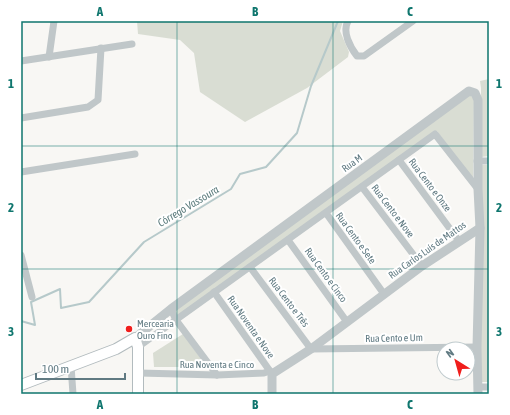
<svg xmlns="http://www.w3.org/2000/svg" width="510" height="415" viewBox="0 0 510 415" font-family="'Asap Condensed',sans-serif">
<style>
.green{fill:#d9ddd3}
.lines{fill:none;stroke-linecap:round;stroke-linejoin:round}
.stream{stroke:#b6c9ca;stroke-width:2}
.secondary-casing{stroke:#b2bbbe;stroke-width:12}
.minor{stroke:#c0c7c9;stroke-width:7}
.tertiary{stroke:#c0c7c9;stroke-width:9}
.secondary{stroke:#fff;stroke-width:10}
.grid{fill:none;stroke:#0f766e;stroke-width:1;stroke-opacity:0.55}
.poi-dot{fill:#f01e1c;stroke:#fff;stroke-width:1.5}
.labels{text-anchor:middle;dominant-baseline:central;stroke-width:4;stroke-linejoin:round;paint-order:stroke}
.street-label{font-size:10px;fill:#607a82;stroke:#fff}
.poi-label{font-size:10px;fill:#607a82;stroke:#fff;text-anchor:start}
.water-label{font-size:11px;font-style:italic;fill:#5b7b7c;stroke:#fff}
.neatline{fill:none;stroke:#0f766e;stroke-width:1.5}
.grid-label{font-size:13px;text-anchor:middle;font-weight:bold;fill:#0f766e}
</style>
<rect width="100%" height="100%" fill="#f8f7f4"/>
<g class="green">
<path d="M137 21H343L340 31 349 52 348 57 307 88 245 122 200 92 194 53 180 40 138 34Z"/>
<path d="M489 79V156L481 157V88L480 81Z"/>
<path d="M468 94 474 98 473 180 437 131 179 317 174 310Z"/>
<rect x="480" y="165" width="9" height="217"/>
<path d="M183 334 207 367H154L153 353Z"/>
</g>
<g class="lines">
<path class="stream" d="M21 321 35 325 31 302 60 289 61 308 89 302 144 242 231 189 240 174 266 167 297 133 311 86 338 21"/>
<g class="secondary-casing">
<path id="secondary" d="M21 385 116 349 135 338 138 347V394"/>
</g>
<g class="minor">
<path d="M348 21C342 32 350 47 357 56H364L413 21"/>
<path d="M49 57 54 21"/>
<path d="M21 61 132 44"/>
<path d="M21 118 88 107 98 100 101 48"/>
<path d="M399 160 459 241"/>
<path d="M477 161H489"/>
<path d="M21 172 135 154"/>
<path d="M362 187 422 266"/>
<path d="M326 213 384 294"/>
<path d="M288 240 347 322"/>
<path d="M21 255 32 297"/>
<path d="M250 267 311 349 477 347"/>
<path d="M214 292 272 374"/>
<path d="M171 309 176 320 217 375"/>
<path d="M138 347 435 134 478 189"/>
<path d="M71 366 73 394"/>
<path d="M139 373 217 375 264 373 270 371"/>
<path d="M478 387H489"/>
</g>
<g class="tertiary">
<path d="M135 338 171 309 469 91 475 93 478 100V189L480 228 477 347 478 394"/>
<path d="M272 394V374L311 349 422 266 480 228"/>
</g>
<use href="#secondary" class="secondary"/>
</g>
<path class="grid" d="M177 21V394M333 21V394M21 146H489M21 269H489"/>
<circle class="poi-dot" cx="129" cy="329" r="4"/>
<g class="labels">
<g class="street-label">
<text transform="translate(352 163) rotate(-36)">Rua M</text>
<text transform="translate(430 185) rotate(53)">Rua Cento e Onze</text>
<text transform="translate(393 211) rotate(53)">Rua Cento e Nove</text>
<text transform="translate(356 238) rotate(54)">Rua Cento e Sete</text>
<text transform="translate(427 250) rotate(-35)">Rua Carlos Luís de Mattos</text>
<text transform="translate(326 275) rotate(54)">Rua Cento e Cinco</text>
<text transform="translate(289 302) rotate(53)">Rua Cento e Três</text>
<text transform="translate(251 327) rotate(55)">Rua Noventa e Nove</text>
<text transform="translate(394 338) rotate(-1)">Rua Cento e Um</text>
<text x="217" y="364">Rua Noventa e Cinco</text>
</g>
<g class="poi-label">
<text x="137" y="323">Mercearia<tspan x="137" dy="12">Ouro Fino</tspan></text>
</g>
<g class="water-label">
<text transform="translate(188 206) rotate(-31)">Córrego Vassoura</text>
</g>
</g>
<rect width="510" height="415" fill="none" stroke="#ffffff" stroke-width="44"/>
<g transform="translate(456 361) rotate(323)"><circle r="19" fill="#ffffff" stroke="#bfcacd"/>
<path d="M0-3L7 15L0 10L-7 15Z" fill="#f01e1c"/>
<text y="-6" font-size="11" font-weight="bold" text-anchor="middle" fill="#607a82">N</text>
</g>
<path d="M36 373v6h89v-6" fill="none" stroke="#607a82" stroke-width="2"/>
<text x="42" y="373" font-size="12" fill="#607a82" stroke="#ffffff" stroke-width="3" paint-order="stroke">100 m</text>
<rect x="22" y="22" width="466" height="371" class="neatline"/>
<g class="grid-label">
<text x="100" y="16">A</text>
<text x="255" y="16">B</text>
<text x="410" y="16">C</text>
<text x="11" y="88">1</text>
<text x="499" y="88">1</text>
<text x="11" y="212">2</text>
<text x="499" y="212">2</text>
<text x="11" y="336">3</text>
<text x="499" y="336">3</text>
<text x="100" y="409">A</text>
<text x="255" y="409">B</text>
<text x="410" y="409">C</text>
</g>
</svg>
